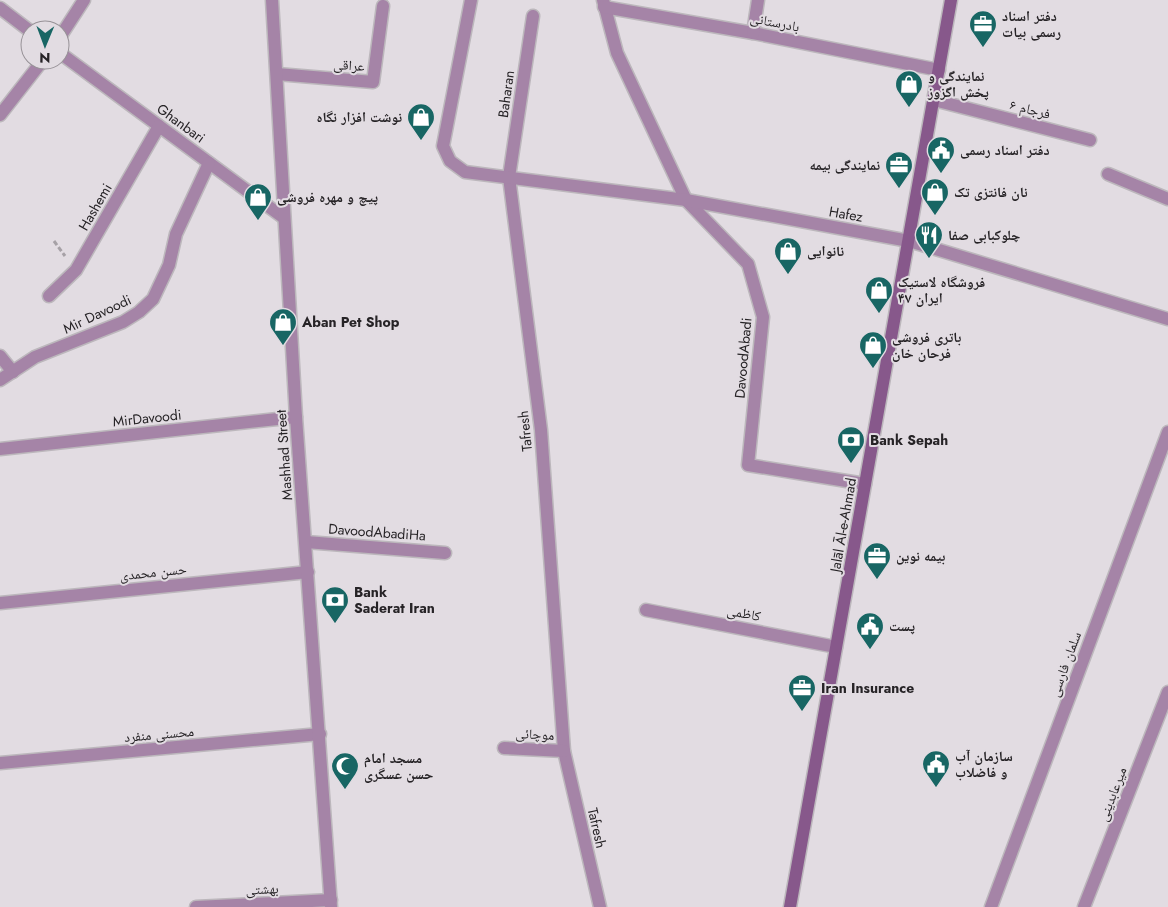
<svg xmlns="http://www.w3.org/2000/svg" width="1168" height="907" viewBox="0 0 1168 907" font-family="Jost,'Noto Naskh Arabic',sans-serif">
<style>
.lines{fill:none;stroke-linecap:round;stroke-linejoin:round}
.minor-casing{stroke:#bcb7bc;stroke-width:15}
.tertiary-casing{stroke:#bcb7bc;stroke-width:15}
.secondary-casing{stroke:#bcb7bc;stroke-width:15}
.path{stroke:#a6a1a6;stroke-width:3;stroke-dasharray:5 2.5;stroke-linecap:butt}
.minor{stroke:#a584a7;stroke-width:12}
.tertiary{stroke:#a584a7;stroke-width:12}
.secondary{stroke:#87588b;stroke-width:12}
.labels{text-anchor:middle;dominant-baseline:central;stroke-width:4;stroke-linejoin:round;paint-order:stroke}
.poi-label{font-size:14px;font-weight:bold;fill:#262326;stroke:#e2dce2;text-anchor:start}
.street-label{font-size:14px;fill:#262326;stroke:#e2dce2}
</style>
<rect width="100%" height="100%" fill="#e2dce2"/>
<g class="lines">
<g class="minor-casing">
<g id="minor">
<path d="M603 0 617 53 686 200 748 264 763 317 748 465 865 484"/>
<path d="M604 7 753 33 939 70"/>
<path d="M0 8 30 31"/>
<path d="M533 16 509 177 541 430 564 751 600 907"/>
<path d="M753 33 758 0"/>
<path d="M60 37 84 0"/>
<path d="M60 53 284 218"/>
<path d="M277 74 373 82 383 6"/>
<path d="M934 100 1090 140"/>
<path d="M0 115 43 60"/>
<path d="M1108 174 1168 199"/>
<path d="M49 296 76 270 159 126"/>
<path d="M0 356 13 372"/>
<path d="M0 380 35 357 123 322 139 312 153 299 169 265 176 234 209 163"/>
<path d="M0 449 296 417"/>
<path d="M306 542 445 553"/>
<path d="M0 603 308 572"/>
<path d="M646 610 836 647"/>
<path d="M504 748 564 751"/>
<path d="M0 763 320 734"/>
<path d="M196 907 331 900"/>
<path d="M991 907 1168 432"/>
<path d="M1084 907 1168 692"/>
</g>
</g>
<g class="tertiary-casing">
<g id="tertiary">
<path d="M272 0 296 417 331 907"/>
<path d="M471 0 443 146 450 161 465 172 686 200 909 241 1168 319"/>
</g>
</g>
<g class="secondary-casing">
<path id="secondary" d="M790 907 951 0"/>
</g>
<path class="path" d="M54 241 65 256"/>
<use href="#minor" class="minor"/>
<use href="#tertiary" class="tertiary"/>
<use href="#secondary" class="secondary"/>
</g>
<defs>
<g id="office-pin" transform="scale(1.4375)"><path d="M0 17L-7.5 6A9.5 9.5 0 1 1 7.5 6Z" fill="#186664" stroke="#e2dce2"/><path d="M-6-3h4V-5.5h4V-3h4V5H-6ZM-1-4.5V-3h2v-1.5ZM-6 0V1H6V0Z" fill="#fff"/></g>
<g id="shop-pin" transform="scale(1.4375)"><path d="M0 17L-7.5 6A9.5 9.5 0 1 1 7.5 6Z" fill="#186664" stroke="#e2dce2"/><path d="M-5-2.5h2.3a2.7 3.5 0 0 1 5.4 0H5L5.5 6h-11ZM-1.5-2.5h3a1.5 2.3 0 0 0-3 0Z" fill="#fff"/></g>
<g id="civic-pin" transform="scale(1.4375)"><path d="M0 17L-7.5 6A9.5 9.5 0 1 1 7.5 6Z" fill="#186664" stroke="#e2dce2"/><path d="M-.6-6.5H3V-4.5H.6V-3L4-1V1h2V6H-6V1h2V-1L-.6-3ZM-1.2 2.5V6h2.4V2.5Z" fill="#fff"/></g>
<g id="restaurant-pin" transform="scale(1.4375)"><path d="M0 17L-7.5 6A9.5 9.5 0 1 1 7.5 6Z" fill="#186664" stroke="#e2dce2"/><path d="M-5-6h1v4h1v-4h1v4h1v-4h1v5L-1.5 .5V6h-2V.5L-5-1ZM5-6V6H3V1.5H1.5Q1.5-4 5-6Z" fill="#fff"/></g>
<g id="bank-pin" transform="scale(1.4375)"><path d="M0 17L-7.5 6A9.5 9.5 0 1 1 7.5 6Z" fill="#186664" stroke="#e2dce2"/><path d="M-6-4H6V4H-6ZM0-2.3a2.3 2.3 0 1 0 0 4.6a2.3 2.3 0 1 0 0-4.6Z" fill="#fff"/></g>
<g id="mosque-pin" transform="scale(1.4375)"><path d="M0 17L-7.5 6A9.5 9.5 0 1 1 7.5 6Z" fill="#186664" stroke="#e2dce2"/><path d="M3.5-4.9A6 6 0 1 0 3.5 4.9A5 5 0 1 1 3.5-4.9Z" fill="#fff"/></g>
</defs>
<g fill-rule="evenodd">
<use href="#office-pin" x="983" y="24"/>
<use href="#shop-pin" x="909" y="84"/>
<use href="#shop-pin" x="421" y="117"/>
<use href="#civic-pin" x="941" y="150"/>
<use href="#office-pin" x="899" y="165"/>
<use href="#shop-pin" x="935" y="192"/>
<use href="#shop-pin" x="258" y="197"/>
<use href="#restaurant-pin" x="929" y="235"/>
<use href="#shop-pin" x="788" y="251"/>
<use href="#shop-pin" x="879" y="290"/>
<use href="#shop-pin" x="283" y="322"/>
<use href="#shop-pin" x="873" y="345"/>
<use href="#bank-pin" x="851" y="440"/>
<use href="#office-pin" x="877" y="556"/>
<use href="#bank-pin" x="335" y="600"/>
<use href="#civic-pin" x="870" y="626"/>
<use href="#office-pin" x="802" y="688"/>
<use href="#civic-pin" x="936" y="764"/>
<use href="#mosque-pin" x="345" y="766"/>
</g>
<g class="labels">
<g class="poi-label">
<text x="1002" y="16">دفتر اسناد<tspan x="1002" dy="16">رسمی بیات</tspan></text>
<text x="928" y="76">نمایندگی و<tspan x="928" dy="16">پخش اگزوز</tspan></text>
<text x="402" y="117" text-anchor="end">نوشت افزار نگاه</text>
<text x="960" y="150">دفتر اسناد رسمی</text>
<text x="880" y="165" text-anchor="end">نمایندگی بیمه</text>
<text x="954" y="192">نان فانتزی تک</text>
<text x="277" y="197">پیچ و مهره فروشی</text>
<text x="948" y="235">چلوکبابی صفا</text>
<text x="807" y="251">نانوایی</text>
<text x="898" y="282">فروشگاه لاستیک<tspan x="898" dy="16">ایران ۴۷</tspan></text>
<text x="302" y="322">Aban Pet Shop</text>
<text x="892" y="337">باتری فروشی<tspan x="892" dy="16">فرحان خان</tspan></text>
<text x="870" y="440">Bank Sepah</text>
<text x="896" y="556">بیمه نوین</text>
<text x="354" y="592">Bank<tspan x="354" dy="16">Saderat Iran</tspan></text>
<text x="889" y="626">پست</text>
<text x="821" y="688">Iran Insurance</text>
<text x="955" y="756">سازمان آب<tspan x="955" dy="16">و فاضلاب</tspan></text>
<text x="364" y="758">مسجد امام<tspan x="364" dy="16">حسن عسگری</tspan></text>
</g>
<g class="street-label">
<text transform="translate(775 22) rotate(11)">بادرستانی</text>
<text transform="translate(349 65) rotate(4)">عراقی</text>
<text transform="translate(506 94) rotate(-82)">Baharan</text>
<text transform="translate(1030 109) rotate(14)">فرجام ۶</text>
<text transform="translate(181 123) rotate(36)">Ghanbari</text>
<text transform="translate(95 207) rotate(-60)">Hashemi</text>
<text transform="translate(846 214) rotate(10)">Hafez</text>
<text transform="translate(97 314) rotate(-25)">Mir Davoodi</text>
<text transform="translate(743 358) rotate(-85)">DavoodAbadi</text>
<text transform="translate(147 418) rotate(-6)">MirDavoodi</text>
<text transform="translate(525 431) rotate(-96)">Tafresh</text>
<text transform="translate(284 455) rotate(-94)">Mashhad Street</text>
<text transform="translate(843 525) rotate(-80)">Jalāl Āl-e-Ahmad</text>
<text transform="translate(377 532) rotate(4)">DavoodAbadiHa</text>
<text transform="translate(153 572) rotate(-6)">حسن محمدی</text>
<text transform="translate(744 613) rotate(11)">کاظمی</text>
<text transform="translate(1065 664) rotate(-70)">سلمان فارسی</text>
<text transform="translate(159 734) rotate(-5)">محسنی منفرد</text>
<text transform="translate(535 734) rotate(3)">موچائی</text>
<text transform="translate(1112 794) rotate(-69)">میرعابدینی</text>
<text transform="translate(597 828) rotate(77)">Tafresh</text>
<text transform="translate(262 889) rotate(-3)">بهشتی</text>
</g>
</g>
<g transform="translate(45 45) rotate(181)"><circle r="24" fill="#e2dce2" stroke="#979297"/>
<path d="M0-4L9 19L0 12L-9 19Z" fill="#186664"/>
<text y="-8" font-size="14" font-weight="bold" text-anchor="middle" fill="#262326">N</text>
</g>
</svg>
